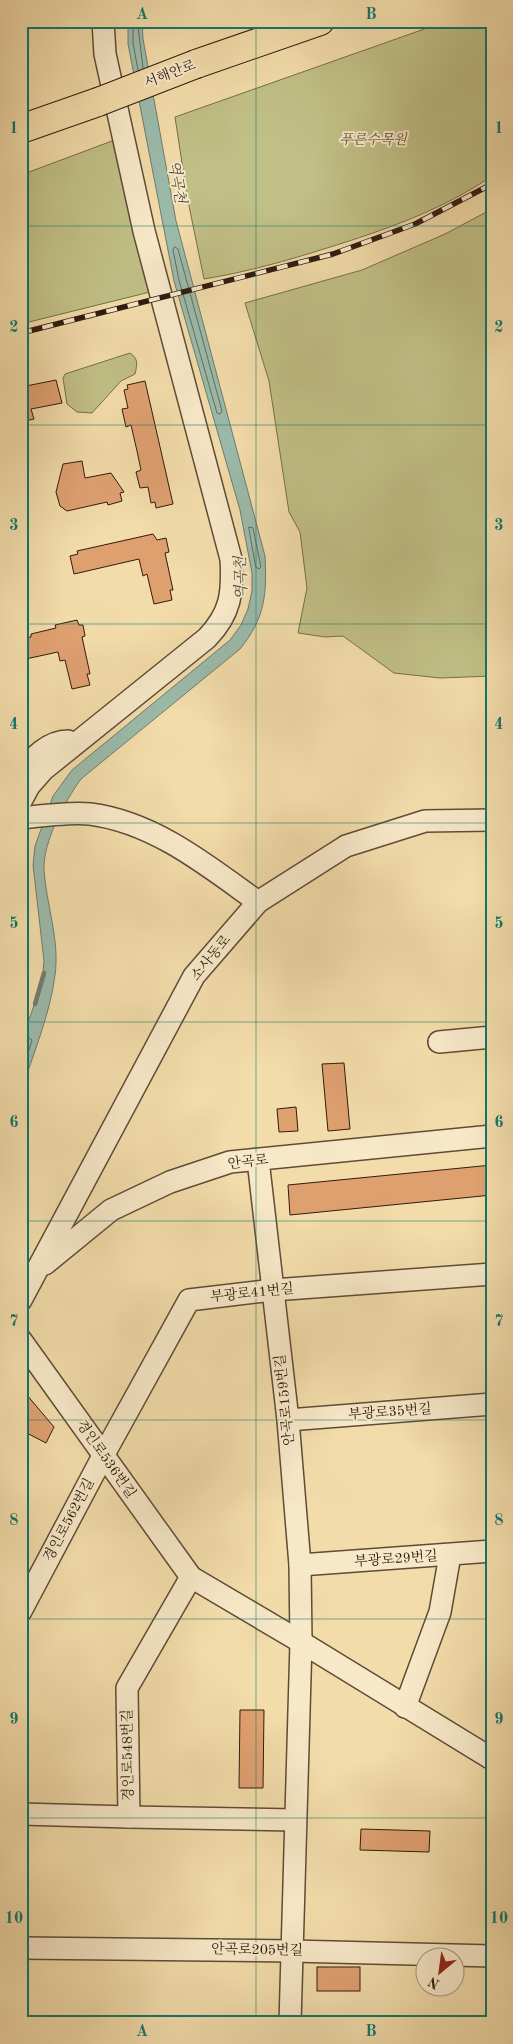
<svg xmlns="http://www.w3.org/2000/svg" width="513" height="2044" viewBox="0 0 513 2044" font-family="'Old Standard TT','Noto Serif KR',serif">
<style>
.green{fill:#c0bf85;stroke:#786d4a}
.water{fill:#9bbbab;stroke:#707b6d}
.lines{fill:none;stroke-linecap:round;stroke-linejoin:round}
.shore{stroke:#666b5e;stroke-width:1}
.stream{stroke:#707b6d;stroke-width:4.5}
.building{fill:#dfa070;stroke:#301b10}
.minor-casing{stroke:#604b36;stroke-width:24}
.major-casing{stroke:#301b10;stroke-width:30}
.minor{stroke:#f7e8c8;stroke-width:21}
.major{stroke:#f2dcaa;stroke-width:28}
.rail-casing{stroke:#301b10;stroke-width:5.5}
.rail{stroke:#f7e8c8;stroke-width:4;stroke-dasharray:11;stroke-linecap:butt}
.major-bridge-casing{stroke:#301b10;stroke-width:30;stroke-linecap:butt}
.major-bridge{stroke:#f2dcaa;stroke-width:28}
.grid{fill:none;stroke:#0f766e;stroke-width:1;stroke-opacity:0.55}
.labels{text-anchor:middle;dominant-baseline:central;stroke-width:4;stroke-linejoin:round;paint-order:stroke}
.street-label{font-size:14px;fill:#301b10;stroke:#f7e8c8}
.park-label{font-size:14px;font-style:italic;fill:#5b4c33;stroke:#f7e8c8}
.water-label{font-size:15px;font-style:italic;fill:#504b3e;stroke:#f7e8c8}
.neatline{fill:none;stroke:#0f766e;stroke-width:2}
.grid-label{font-size:16px;text-anchor:middle;font-weight:bold;fill:#0f766e}
</style>
<rect width="100%" height="100%" fill="#f2dcaa"/>
<filter id="stains"><feTurbulence type="fractalNoise" baseFrequency=".004" numOctaves="4"/><feColorMatrix values="0 0 0 0 .2 0 0 0 0 .09 0 0 0 0 .02 0 0 0 .5 -.17"/></filter>
<radialGradient id="worn" r=".72"><stop offset=".6" stop-color="#630" stop-opacity="0"/><stop offset="1" stop-color="#630" stop-opacity=".3"/></radialGradient>
<g class="green">
<path d="M447 21H492V176C442 210 385 230 327 248 286 261 247 272 204 279L187 196 175 117Z"/>
<path d="M128 135 154 291 21 324V175Z"/>
<path d="M492 209V676L440 678 394 673 343 636 325 637 298 633 307 588 300 532 289 512 269 381 245 303 362 270 445 234Z"/>
<path d="M130 353C139 359 137 365 135 374L121 381 92 413 77 412 67 404 63 378 65 374Z"/>
</g>
<path class="water" d="M128 21H142L143 39 176 221 265 556C267 595 265 618 240 649L81 779C65 801 43 842 44 869 46 904 60 940 55 975 50 1015 33 1054 21 1092V1043L42 982 44 961 33 865 35 846 53 796 72 770 230 640 241 625 248 609 252 591V573L240 510 174 281 128 44Z"/>
<g class="lines">
<g class="shore">
<path d="M138 70 133 43V26L135 24 138 26 143 68"/>
<path d="M175 247 178 249 222 411 220 414 217 413 179 280 173 250Z"/>
<path d="M249 527 253 528 261 567 259 569 256 567Z"/>
<path d="M21 1042 29 1038 32 1040 21 1076"/>
</g>
<path class="stream" d="M35 1004 44 973"/>
</g>
<g class="building">
<path d="M56 380 62 403 31 409 34 419 21 422V387Z"/>
<path d="M145 381 173 504 156 508 155 502 151 503 148 487 140 488 136 472 141 470 137 451 131 425 126 427 122 409 128 408 124 390 128 389 127 385Z"/>
<path d="M82 461 85 478 111 473 124 492 120 493 122 501 108 505 107 502 67 511 60 506 56 492 63 464Z"/>
<path d="M153 534 157 540 166 538 169 552 165 553 173 590H170L172 600 154 604 147 574 143 576 139 559 74 574 70 556 78 554 77 551Z"/>
<path d="M77 620 79 625H83L85 636 82 637 90 674H87L90 685 72 689 65 660 60 661 58 652 21 660V639L31 637V634L56 628 55 625Z"/>
<path d="M344 1063 350 1129 328 1131 322 1064Z"/>
<path d="M296 1107 298 1131 279 1132 277 1109Z"/>
<path d="M492 1165V1195L290 1215 288 1185Z"/>
<path d="M21 1388 54 1427 46 1443 21 1430Z"/>
<path d="M240 1710H264L263 1788H239Z"/>
<path d="M361 1829 430 1831 429 1852 360 1850Z"/>
<rect x="317" y="1967" width="43" height="24"/>
</g>
<g class="lines">
<g class="minor-casing">
<g id="minor">
<path d="M21 772C33 758 48 741 68 741"/>
<path d="M21 801 29 786 43 770 207 638C231 613 233 593 231 559L144 231 105 54 103 21"/>
<path d="M21 818C38 816 74 812 90 814 154 822 208 866 258 902"/>
<path d="M439 1042 492 1037"/>
<path d="M258 1160 288 1420 300 1565 301 1642 290 2023"/>
<path d="M45 1264 111 1210 170 1182 230 1162 492 1136"/>
<path d="M21 1300 194 976 258 902 346 846 425 821 492 820"/>
<path d="M21 1340 191 1577 301 1642 492 1759"/>
<path d="M288 1420 492 1404"/>
<path d="M300 1565 492 1551"/>
<path d="M191 1577 127 1688 129 1817 295 1820"/>
<path d="M21 1611 103 1456 189 1300 273 1290 492 1274"/>
<path d="M405 1707 440 1612 450 1555"/>
<path d="M21 1814 129 1817"/>
<path d="M21 1948 292 1951 492 1956"/>
</g>
</g>
<g class="major-casing">
<g id="major">
<path d="M196 64 320 21"/>
<path d="M21 129 98 102"/>
</g>
</g>
<use href="#minor" class="minor"/>
<use href="#major" class="major"/>
<g class="rail-casing">
<path id="rail" d="M21 333 333 254 415 224 492 184"/>
</g>
<use href="#rail" class="rail"/>
<g class="major-bridge-casing">
<path id="major-bridge" d="M98 102 196 64"/>
</g>
<use href="#major-bridge" class="major-bridge"/>
</g>
<path class="grid" d="M256 21V2023M21 226H492M21 425H492M21 624H492M21 823H492M21 1022H492M21 1221H492M21 1420H492M21 1619H492M21 1818H492"/>
<g class="labels">
<g class="street-label">
<text transform="translate(170 74) rotate(-21)">서해안로</text>
<text transform="translate(211 958) rotate(-51)">소사동로</text>
<text transform="translate(248 1162) rotate(-7)">안곡로</text>
<text transform="translate(252 1293) rotate(-6)">부광로41번길</text>
<text transform="translate(285 1400) rotate(-96)">안곡로159번길</text>
<text transform="translate(390 1412) rotate(-4)">부광로35번길</text>
<text transform="translate(106 1459) rotate(55)">경인로536번길</text>
<text transform="translate(69 1520) rotate(-62)">경인로562번길</text>
<text transform="translate(396 1559) rotate(-4)">부광로29번길</text>
<text transform="translate(128 1755) rotate(-91)">경인로548번길</text>
<text transform="translate(257 1950) rotate(1)">안곡로205번길</text>
</g>
<g class="park-label">
<text x="373" y="140">푸른수목원</text>
</g>
<g class="water-label">
<text transform="translate(176 182) rotate(80)">역곡천</text>
<text transform="translate(242 578) rotate(-91)">역곡천</text>
</g>
</g>
<rect width="513" height="2044" fill="none" stroke="#f2dcaa" stroke-width="55"/>
<g transform="translate(440 1972) rotate(209)"><circle r="24" fill="#f7e8c8" stroke="#a7967e"/>
<path d="M0-4L9 19L0 12L-9 19Z" fill="#8f2418"/>
<text y="-8" font-size="14" font-weight="bold" text-anchor="middle" fill="#301b10">N</text>
</g>
<rect x="28" y="28" width="458" height="1988" class="neatline"/>
<g class="grid-label">
<text x="142" y="19">A</text>
<text x="371" y="19">B</text>
<text x="14" y="133">1</text>
<text x="499" y="133">1</text>
<text x="14" y="332">2</text>
<text x="499" y="332">2</text>
<text x="14" y="530">3</text>
<text x="499" y="530">3</text>
<text x="14" y="729">4</text>
<text x="499" y="729">4</text>
<text x="14" y="928">5</text>
<text x="499" y="928">5</text>
<text x="14" y="1127">6</text>
<text x="499" y="1127">6</text>
<text x="14" y="1326">7</text>
<text x="499" y="1326">7</text>
<text x="14" y="1525">8</text>
<text x="499" y="1525">8</text>
<text x="14" y="1724">9</text>
<text x="499" y="1724">9</text>
<text x="14" y="1923">10</text>
<text x="499" y="1923">10</text>
<text x="142" y="2036">A</text>
<text x="371" y="2036">B</text>
</g>
<rect width="100%" height="100%" filter="url(#stains)"/>
<rect width="100%" height="100%" fill="url(#worn)"/>
</svg>
